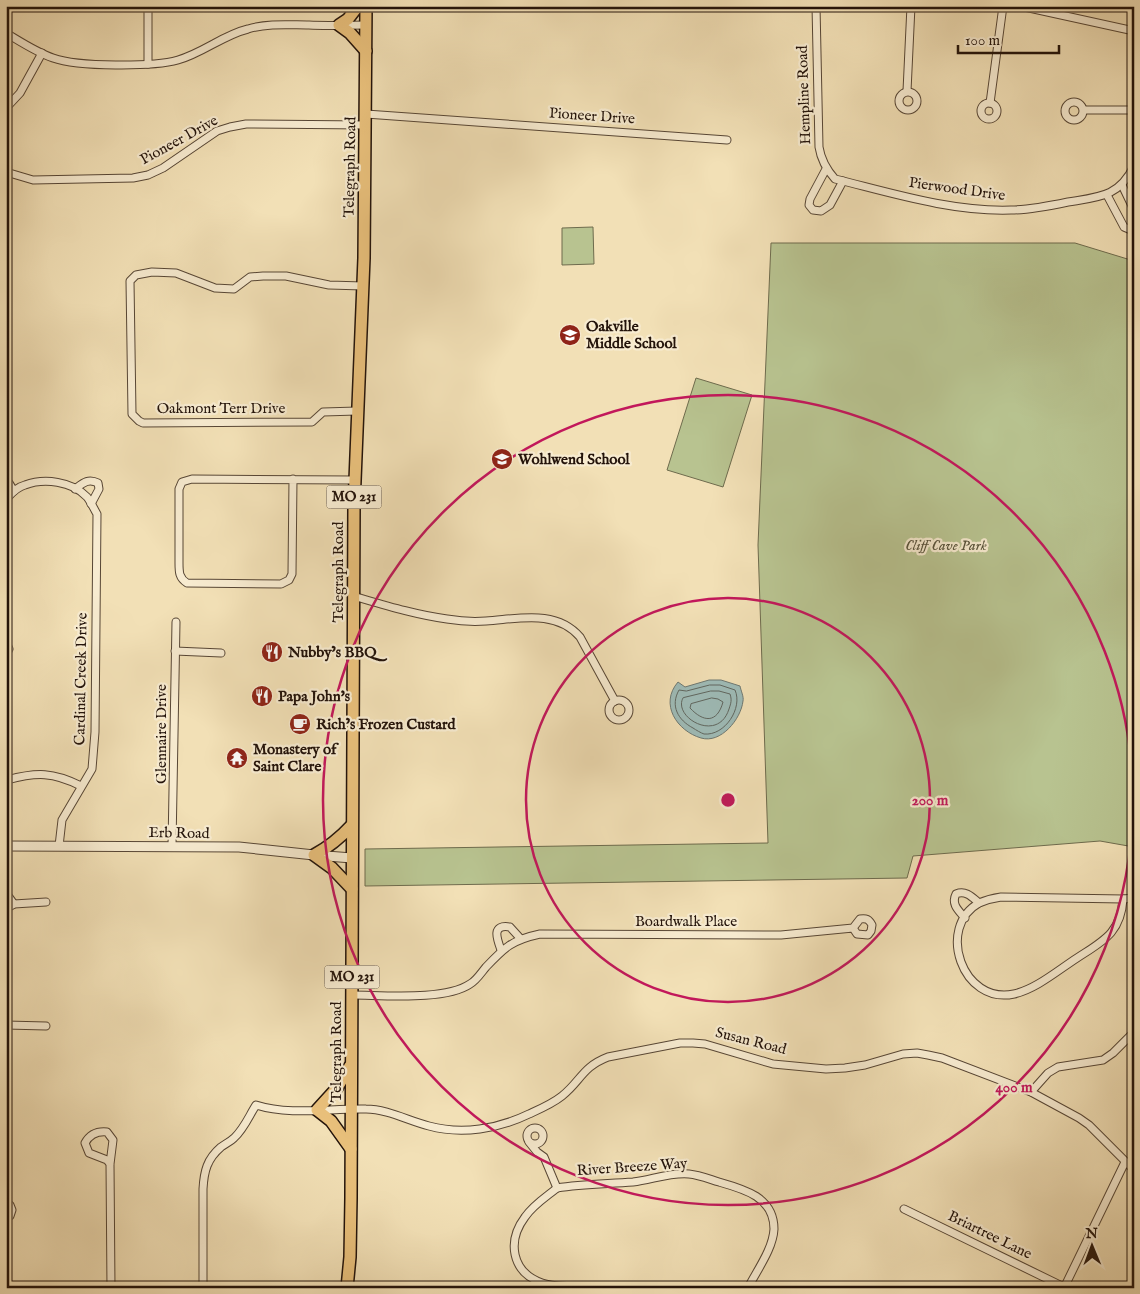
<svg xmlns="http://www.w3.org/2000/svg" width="1140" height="1294" viewBox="0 0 1140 1294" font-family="'IM FELL English',serif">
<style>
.park{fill:#b8c390;stroke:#6e6b4d}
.water{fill:#9ebbb7;stroke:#6d7872}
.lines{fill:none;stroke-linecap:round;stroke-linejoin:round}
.shore{stroke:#606760;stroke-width:1}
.minor-casing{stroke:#574635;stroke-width:9}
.tertiary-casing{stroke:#574635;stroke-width:11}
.primary-casing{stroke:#23130a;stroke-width:14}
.minor{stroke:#f7ebd0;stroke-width:7}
.tertiary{stroke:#f7ebd0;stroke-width:9}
.primary{stroke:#e9c07b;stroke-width:11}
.ring{fill:none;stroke:#c2185b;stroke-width:2.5}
.labels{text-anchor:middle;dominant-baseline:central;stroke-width:4.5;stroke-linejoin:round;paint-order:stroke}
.shield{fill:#f7ebd0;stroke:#635445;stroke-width:1}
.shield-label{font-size:14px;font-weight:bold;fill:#23130a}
.street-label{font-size:15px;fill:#23130a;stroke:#f7ebd0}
.poi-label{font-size:15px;font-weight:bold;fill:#23130a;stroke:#f7ebd0;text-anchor:start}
.park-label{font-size:15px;font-style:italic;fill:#575139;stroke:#f7ebd0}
.centre{fill:#c2185b;stroke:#f7ebd0;stroke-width:2.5}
.ring-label{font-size:15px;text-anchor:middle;font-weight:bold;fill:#c2185b;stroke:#f7ebd0;stroke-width:4.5;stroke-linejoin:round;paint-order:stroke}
</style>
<rect width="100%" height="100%" fill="#f2e0b6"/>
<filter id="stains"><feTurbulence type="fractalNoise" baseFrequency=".004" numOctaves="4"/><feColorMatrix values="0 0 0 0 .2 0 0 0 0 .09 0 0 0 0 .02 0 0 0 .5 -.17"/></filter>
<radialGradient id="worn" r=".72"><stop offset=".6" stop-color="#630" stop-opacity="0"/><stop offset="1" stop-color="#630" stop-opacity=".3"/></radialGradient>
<g class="park">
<path d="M593 227 594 264 562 265V228Z"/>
<path d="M771 243H1075L1134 261V847L1100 841 913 856 907 878 365 886V849L768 843 758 545Z"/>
<path d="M696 378 752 395 723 487 667 470Z"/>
</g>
<path class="water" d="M709 680H721L740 686C741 691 744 697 743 701 741 719 721 744 701 738 677 731 659 704 678 682L685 687Z"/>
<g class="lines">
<g class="shore">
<path d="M710 685H720L735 690C743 708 725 736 704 734 701 733 696 730 693 728 678 720 670 706 679 690L686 691Z"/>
<path d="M711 691H719L730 694C732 700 731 703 729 709 718 744 672 717 683 698Z"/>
<path d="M712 698 718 699 723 702C717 724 703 722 690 708L691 704Z"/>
</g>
<g class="minor-casing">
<g id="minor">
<path d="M816 6 819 147C821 160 826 169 835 179 892 193 952 212 1011 210 1030 210 1049 206 1068 202 1099 197 1119 197 1134 166"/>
<path d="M1020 6 1134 31"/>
<path d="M6 33C21 42 36 52 53 58 78 67 153 67 178 60 203 53 223 35 248 29 268 23 289 25 309 25 328 26 347 25 366 25"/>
<path d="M148 64V6"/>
<path d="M907 91 911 6"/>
<circle cx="908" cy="101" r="9"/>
<circle cx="1074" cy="111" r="9"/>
<circle cx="989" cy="111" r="8"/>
<path d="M990 103 1003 6"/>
<path d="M6 108 20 93 42 53"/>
<path d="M1084 110H1134"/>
<path d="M366 114 727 140"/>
<path d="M826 169 810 199 809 205 813 210 821 211 830 205 843 181"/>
<path d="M6 172 33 180 133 178 148 175 163 168 217 131 230 127 246 124 366 125"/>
<path d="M1122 185 1134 210"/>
<path d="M1107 195 1124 227 1131 230 1134 229"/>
<path d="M357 411 323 412 312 422 143 423 139 421 132 414 130 281 136 275 152 272 176 273 215 288 234 289 250 277 263 276H286L329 285 363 286"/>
<path d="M293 479 292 574 289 580 281 584 187 583C179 578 179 572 179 563V489L182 482 192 479 354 480"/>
<path d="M6 481 9 483 14 491"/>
<path d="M75 489C83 483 88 478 98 483L99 489 91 504"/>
<path d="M6 499C12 493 17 487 25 485 44 478 72 481 87 497 91 502 94 509 97 514L95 732 92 769 62 820 59 846"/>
<path d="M353 596C384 605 416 615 447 619 459 621 473 622 486 621 518 619 556 609 580 637L615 701"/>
<path d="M6 642 9 649 6 655"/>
<path d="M175 651 221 653"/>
<circle cx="619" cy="710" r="10"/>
<path d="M7 780C37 772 53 772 81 786"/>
<path d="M172 846 176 622"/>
<path d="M6 893 14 904"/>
<path d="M1001 897 1123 899C1121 933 1103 941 1077 958 1057 971 1036 989 1014 994 962 1005 936 927 979 903 986 900 994 898 1001 897Z"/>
<path d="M1123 899 1134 898"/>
<path d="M6 909 14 904 46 902"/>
<path d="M965 918C958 910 951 904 956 894 966 890 972 897 979 903"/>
<path d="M501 950C497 939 491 924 510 927L520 938"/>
<path d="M352 995C382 995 445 1001 470 984 476 981 481 973 486 967 505 947 512 940 540 934L781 935 853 928 860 919C866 918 869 919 872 925L871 931 868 935 857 934 853 928"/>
<path d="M6 1025 46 1026"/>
<path d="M1031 1092 1048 1073 1058 1067 1103 1060 1113 1053 1134 1032"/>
<circle cx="535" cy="1136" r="8"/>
<path d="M529 1142 537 1152 544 1157 557 1188C582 1184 607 1184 633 1182 651 1180 671 1172 689 1174 699 1175 709 1179 719 1182 744 1189 774 1197 774 1229 773 1249 757 1270 748 1288"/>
<path d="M110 1164 107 1160 89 1153 85 1143C90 1134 97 1131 107 1132L113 1140 110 1164 111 1288"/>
<path d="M557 1188C546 1197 533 1205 525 1217 507 1241 511 1272 542 1283 553 1287 569 1286 581 1288"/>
<path d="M6 1202 10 1205 12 1210 10 1216 6 1218"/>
<path d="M904 1209 1064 1287"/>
<path d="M203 1288V1189C204 1171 207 1159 221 1147 225 1144 230 1142 234 1138 244 1129 249 1116 256 1105 291 1116 330 1108 366 1109 387 1109 409 1121 429 1126 462 1135 498 1129 529 1114 540 1109 552 1104 562 1096 581 1081 582 1067 608 1057L680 1043H693L705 1044 773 1064 826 1069 845 1068 865 1065 903 1054 917 1053 928 1055 942 1058 1031 1092 1079 1118 1089 1125 1134 1170"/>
<path d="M1064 1288 1125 1162"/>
</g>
</g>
<g class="tertiary-casing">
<path id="tertiary" d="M6 846 239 847 314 855 352 858"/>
</g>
<g class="primary-casing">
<g id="primary">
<path d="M358 6 348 19 339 25 350 33 366 51"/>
<path d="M352 889 332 868 314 855C329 847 340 838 352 825"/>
<path d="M350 1066 337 1088 317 1110 331 1121 351 1149"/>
<path d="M347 1288 350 1257 351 1198 354 505 364 258 366 6"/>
</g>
</g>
<use href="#minor" class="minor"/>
<use href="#tertiary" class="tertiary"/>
<use href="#primary" class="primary"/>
</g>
<g class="ring">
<circle cx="728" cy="800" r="202"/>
<circle cx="728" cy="800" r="405"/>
</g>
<defs>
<g id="school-disc" transform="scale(1.125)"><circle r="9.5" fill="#8f2418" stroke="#f7ebd0"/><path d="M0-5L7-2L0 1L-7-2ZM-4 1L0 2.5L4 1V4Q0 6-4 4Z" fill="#fff"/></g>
<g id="restaurant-disc" transform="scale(1.125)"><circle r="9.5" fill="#8f2418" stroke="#f7ebd0"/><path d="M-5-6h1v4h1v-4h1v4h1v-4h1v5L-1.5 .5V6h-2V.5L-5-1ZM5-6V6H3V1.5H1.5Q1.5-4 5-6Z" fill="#fff"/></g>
<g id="cafe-disc" transform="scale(1.125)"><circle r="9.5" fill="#8f2418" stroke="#f7ebd0"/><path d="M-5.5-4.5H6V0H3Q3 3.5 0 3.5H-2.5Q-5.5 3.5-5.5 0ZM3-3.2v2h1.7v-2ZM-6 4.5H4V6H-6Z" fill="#fff"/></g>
<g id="temple-disc" transform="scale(1.125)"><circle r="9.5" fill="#8f2418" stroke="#f7ebd0"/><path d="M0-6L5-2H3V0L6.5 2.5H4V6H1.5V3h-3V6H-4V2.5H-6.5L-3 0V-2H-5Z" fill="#fff"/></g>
</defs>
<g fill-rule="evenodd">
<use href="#school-disc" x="570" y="335"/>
<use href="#school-disc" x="502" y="459"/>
<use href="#restaurant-disc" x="272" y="652"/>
<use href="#restaurant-disc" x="262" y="696"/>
<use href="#cafe-disc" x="300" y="724"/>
<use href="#temple-disc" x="237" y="758"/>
</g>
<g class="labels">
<g class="shield">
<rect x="326.5" y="485.5" width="55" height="23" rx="4"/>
<rect x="324.5" y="965.5" width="55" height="23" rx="4"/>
</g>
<g class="shield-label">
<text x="354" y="497">MO 231</text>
<text x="352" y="977">MO 231</text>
</g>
<g class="street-label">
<text transform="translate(804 95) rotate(-92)">Hempline Road</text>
<text transform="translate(592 116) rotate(4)">Pioneer Drive</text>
<text transform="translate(179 140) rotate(-29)">Pioneer Drive</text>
<text transform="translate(350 167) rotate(-89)">Telegraph Road</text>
<text transform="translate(957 189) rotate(8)">Pierwood Drive</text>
<text x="221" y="408">Oakmont Terr Drive</text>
<text transform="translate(338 572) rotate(-90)">Telegraph Road</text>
<text transform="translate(81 679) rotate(-89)">Cardinal Creek Drive</text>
<text transform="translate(161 734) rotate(-90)">Glennaire Drive</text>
<text transform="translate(179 833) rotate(1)">Erb Road</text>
<text x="686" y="921">Boardwalk Place</text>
<text transform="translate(751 1041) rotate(14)">Susan Road</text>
<text transform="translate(336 1052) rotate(-90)">Telegraph Road</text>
<text transform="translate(632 1167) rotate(-4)">River Breeze Way</text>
<text transform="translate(990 1235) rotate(26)">Briartree Lane</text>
</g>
<g class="poi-label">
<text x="586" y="326">Oakville<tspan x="586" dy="17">Middle School</tspan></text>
<text x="518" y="459">Wohlwend School</text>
<text x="288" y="652">Nubby’s BBQ</text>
<text x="278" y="696">Papa John's</text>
<text x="316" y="724">Rich’s Frozen Custard</text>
<text x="253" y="749">Monastery of<tspan x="253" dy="17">Saint Clare</tspan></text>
</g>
<g class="park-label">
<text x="946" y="545">Cliff Cave Park</text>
</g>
</g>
<circle cx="728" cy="800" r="8" class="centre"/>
<g class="ring-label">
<text x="930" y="805">200 m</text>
<text x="1014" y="1092">400 m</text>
</g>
<rect width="1140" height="1294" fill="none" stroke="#f2e0b6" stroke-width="25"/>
<rect x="8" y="8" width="1125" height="1279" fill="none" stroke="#23130a" stroke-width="2.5"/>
<rect x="12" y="12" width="1115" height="1269" fill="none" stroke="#23130a"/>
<g transform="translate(1092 1246) rotate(359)" stroke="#f7ebd0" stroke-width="4" paint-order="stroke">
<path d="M0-4L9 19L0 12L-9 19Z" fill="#23130a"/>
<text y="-8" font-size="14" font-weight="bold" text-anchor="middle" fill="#23130a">N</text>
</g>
<path d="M958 45v8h101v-8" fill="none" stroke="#23130a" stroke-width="2.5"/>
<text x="965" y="45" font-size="15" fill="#23130a" stroke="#f7ebd0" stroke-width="4" paint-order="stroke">100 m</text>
<rect width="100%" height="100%" filter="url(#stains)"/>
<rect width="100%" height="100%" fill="url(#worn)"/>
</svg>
